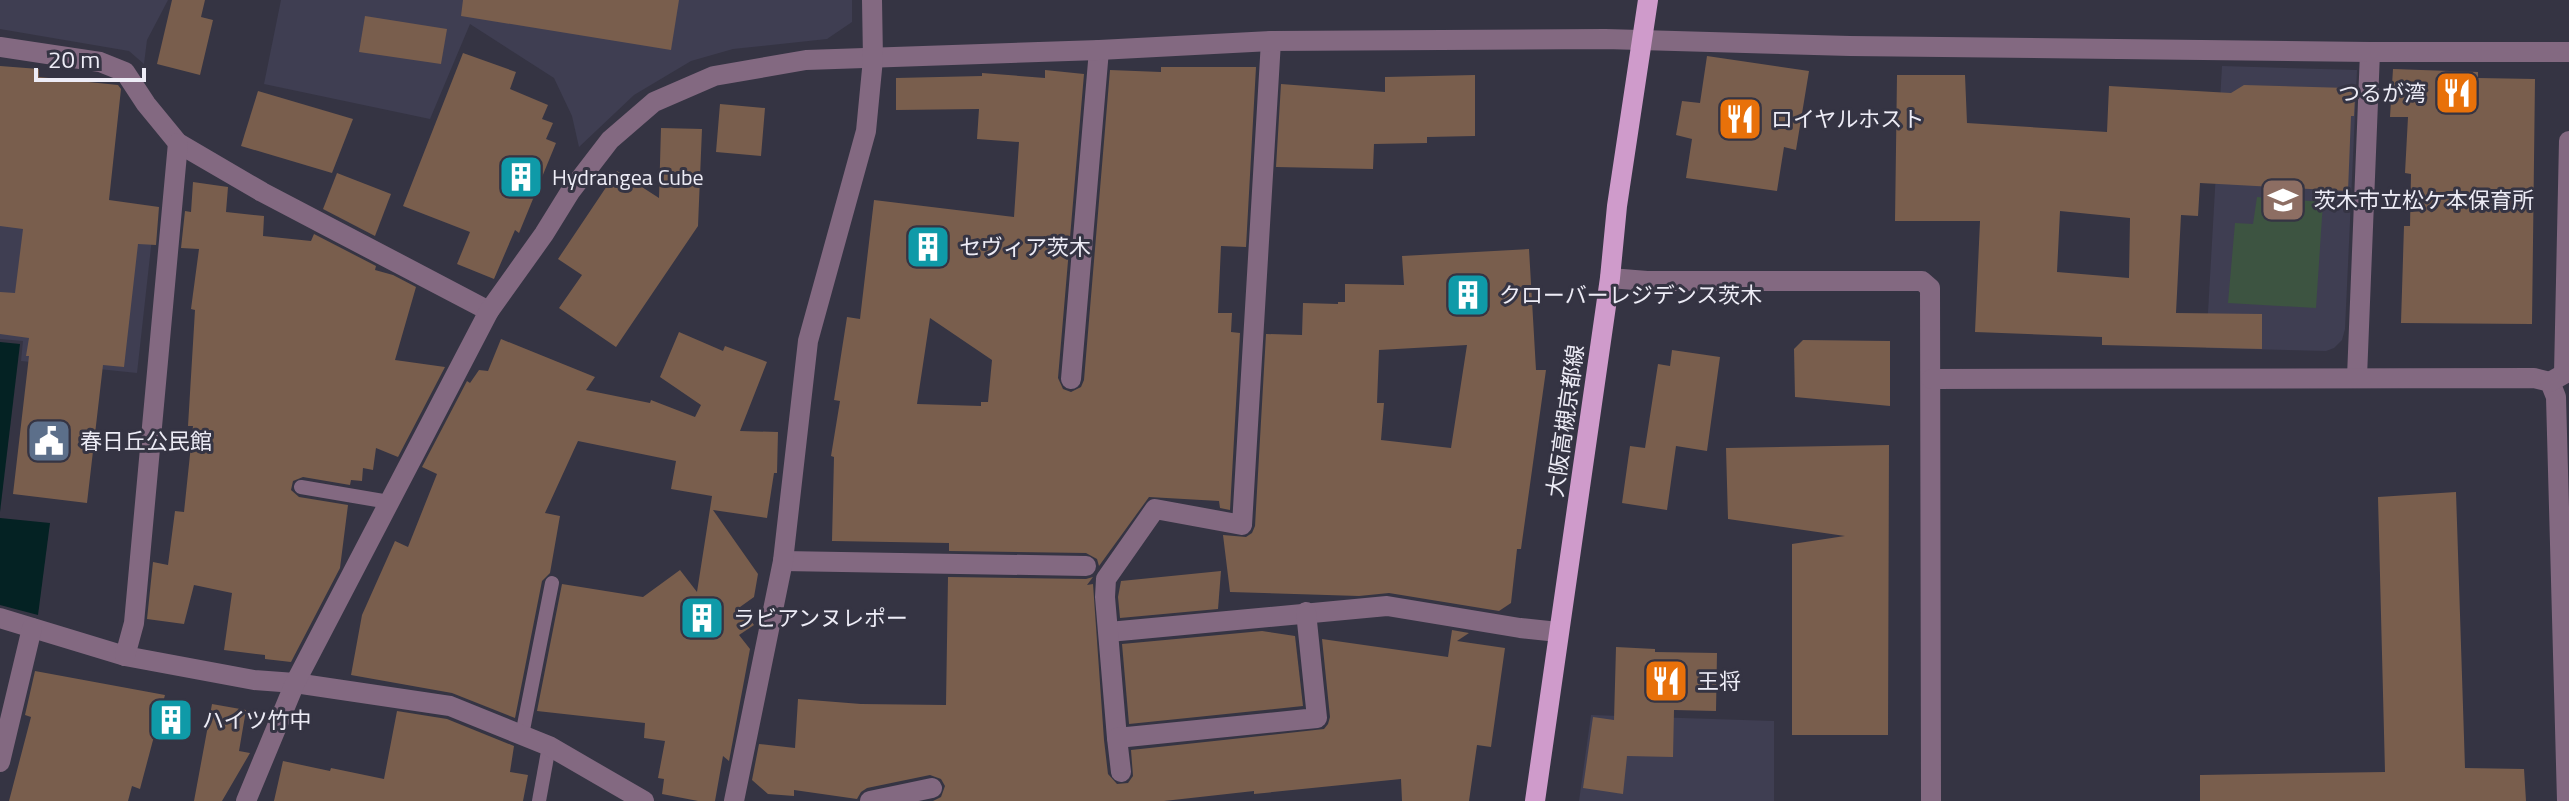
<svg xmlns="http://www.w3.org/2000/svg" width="2569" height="801" viewBox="0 0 2569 801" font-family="'Titillium Web','Noto Sans JP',sans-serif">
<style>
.built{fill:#3f3e52}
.green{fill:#3d5441}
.water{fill:#042223}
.building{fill:#795e4d;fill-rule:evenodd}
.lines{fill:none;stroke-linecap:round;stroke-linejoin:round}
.lane{stroke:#836981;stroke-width:14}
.street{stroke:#836981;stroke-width:20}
.primary{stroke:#cf9bcb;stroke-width:20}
.labels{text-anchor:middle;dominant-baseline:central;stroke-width:6;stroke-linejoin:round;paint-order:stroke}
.poi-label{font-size:22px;fill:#edecf6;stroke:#353443;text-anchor:start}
.street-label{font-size:22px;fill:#edecf6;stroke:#353443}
</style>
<rect width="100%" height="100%" fill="#353443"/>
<g class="built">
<path d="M0 0H168L147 40 144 64 129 51 0 29Z"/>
<path d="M281 0H852V22L827 39 733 49 691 61 634 95 579 147 572 116 554 78 470 24 430 119 264 84Z"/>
<path d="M2222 66 2357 70 2345 329 2342 340 2334 348 2326 351 2206 348Z"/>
<path d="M0 212 153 229 137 373 21 361 23 341 0 339Z"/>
<path d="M1591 715 1774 721V801H1579Z"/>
</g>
<path class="green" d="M2257 197 2323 202 2316 308 2228 303 2235 223 2253 224Z"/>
<g class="water">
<path d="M0 342 20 344 0 512Z"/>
<path d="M0 518 50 523 38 615 0 605Z"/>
</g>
<g class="building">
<path d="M172 0H205L201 17 213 20 200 75 157 64Z"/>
<path d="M463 0H679L671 50 461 16Z"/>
<path d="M365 16 447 29 441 64 359 52Z"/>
<path d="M463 53 516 72 510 89 548 105 542 119 553 123 546 139 556 143 519 233 515 230 494 279 457 264 470 232 403 206Z"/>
<path d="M1707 56 1809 71 1796 150 1784 147 1777 191 1686 178 1692 139 1676 135 1682 101 1700 103Z"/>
<path d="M0 66 39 69V77L118 85 121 89 109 200 159 207 156 245 138 244 124 367 103 365 87 503 13 494 29 356H26L29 338 0 334V292L15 293 23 229 0 226Z"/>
<path d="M1161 67H1256L1246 247 1221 246 1218 313H1232L1231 332 1240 333 1230 510 1220 508 1219 501 1149 497 1099 566 1097 559 1086 553 949 551V543L832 541 834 457 831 456 840 401 834 400 847 317 860 319 874 200 1014 217 1019 142 977 139 979 109 896 110V78L982 76V73L1045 78V70L1084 74 1058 378 1063 389 1071 392 1081 387 1084 380 1110 70 1161 72ZM930 318 992 360 988 402H981V406L917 404Z"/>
<path d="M2393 69 2478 72V78L2535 79 2532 324 2401 323 2404 226H2410L2411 174 2405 173 2408 117H2390Z"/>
<path d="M1475 75V136L1427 137V143L1374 144 1373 169 1276 167 1281 84 1385 92V77Z"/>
<path d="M1897 75H1965L1967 123 2107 132 2109 86 2231 93 2244 85 2348 88 2355 97 2354 116H2351L2348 191 2200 183 2198 216 2181 215 2176 313 2262 314V349L2102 345V337L1975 332 1980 221H1895ZM2060 211 2130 218 2129 278 2057 272Z"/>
<path d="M258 91 353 119 332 173 241 146Z"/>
<path d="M720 104 765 108 761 156 716 152Z"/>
<path d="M661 128 702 129 698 226 616 347 559 308 582 275 558 259 617 171 659 198Z"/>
<path d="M337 173 391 194 375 236 323 209Z"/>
<path d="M193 182 228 187 226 212 264 216 263 236 311 241 314 234 376 266 375 270 393 275 416 287 395 360 445 367 398 457 376 448 373 470 363 468 362 481 351 480 350 485 303 477 293 481 291 490 299 497 348 505 340 568 291 662 265 659V655L224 650 232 593 194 585 184 624 147 619 153 562 168 565 175 511 184 512 193 426H188L195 310 191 309 199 249 181 248 185 211 191 212Z"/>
<path d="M1529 249 1536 370H1546L1521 549H1517L1511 603 1499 611 1389 593 1359 596 1230 592 1223 535 1246 537 1252 533 1255 526 1266 334 1302 335 1303 303 1338 304V302H1345V284L1404 285 1402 256ZM1467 345 1451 448 1381 440 1384 403H1377L1379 350Z"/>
<path d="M679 332 723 351 725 346 767 362 740 431 778 432 777 473H774L767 518 713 510 758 574 754 597 740 607 754 625 739 635 750 649 729 761 723 756 715 801H698L662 794 664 779 658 778 665 741 644 738 645 723 537 711 562 584 643 597 680 570 697 592 712 496 671 489 676 461 578 441 545 513 560 516 550 573 542 581 515 718 452 693 351 675 362 615 395 541 408 547 437 474 422 467 467 381 470 383 479 370 488 371 501 339 595 377 586 390 650 403 651 400 695 417 701 405 660 377Z"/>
<path d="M1803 340 1890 341V406L1795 397 1794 349Z"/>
<path d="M1672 350 1720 357 1707 451 1676 446 1667 510 1622 503 1630 446 1645 448 1658 364 1670 366Z"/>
<path d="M1889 445 1888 735H1792V544L1845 536 1728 519 1726 448Z"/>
<path d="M2456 492 2465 768 2524 769 2526 801H2200V775L2385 772 2378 497Z"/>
<path d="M1221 571 1218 609 1120 618 1118 597 1121 581Z"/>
<path d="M948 577 1086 579 1093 577 1087 585 1093 584 1104 740 1108 774 1117 784 1128 783 1133 776 1131 750 1324 729 1328 724 1330 717 1322 639 1448 657 1452 630 1469 633 1457 641 1505 648 1491 747 1477 745 1469 801H1402L1401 779 1254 794V791L1164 801H933L941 797 945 786 941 779 930 775 867 788 861 792 857 799 794 790V796L768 794 752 780 759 744 795 748 798 699 861 704 946 705Z"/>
<path d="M1262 631 1295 636 1303 706 1129 724 1122 644Z"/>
<path d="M1616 647 1655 649V652L1717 653 1716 711 1674 710 1673 757 1627 756 1623 794 1583 788 1593 717 1614 720Z"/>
<path d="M35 671 165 695 140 789 132 786 128 801H9L31 717 25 715Z"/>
<path d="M212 704 246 710 239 751 250 753 222 801H194Z"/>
<path d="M397 711 447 719 514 746 510 772 528 775 523 801H274L283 761 330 771 331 768 384 779Z"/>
</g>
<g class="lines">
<g class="lane">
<path d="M301 487 389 502"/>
<path d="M522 735 552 583"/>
<path d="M539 801 549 746"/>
</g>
<g class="street">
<path d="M0 47 100 62 125 72 146 104 178 143 262 192 489 311"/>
<path d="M1610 278 1647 281H1922L1930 288 1931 801"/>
<path d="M2357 377 2370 52"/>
<path d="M1071 379 1099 50"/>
<path d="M1931 379 2534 378 2550 382 2556 397 2567 801"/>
<path d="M2550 382 2564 374 2569 141"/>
<path d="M783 561 1086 566"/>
<path d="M0 618 125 656 254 680 295 683 450 706 549 746 644 801"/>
<path d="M1109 632 1387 606 1520 628 1558 632"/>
<path d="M125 656 134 623 178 143"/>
<path d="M1117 738 1105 597 1106 579 1155 509 1242 525 1271 41"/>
<path d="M0 762 32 628"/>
<path d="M1121 772 1117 738 1317 718 1306 612"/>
<path d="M246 801 295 683 489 311 544 234 570 192 610 140 654 102 714 76 806 60 1099 50 1271 41 1605 39 1850 46 2370 52H2569"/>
<path d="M734 801 783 561 808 341 866 131 873 59 872 0"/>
<path d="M870 801 932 788"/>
</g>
<path class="primary" d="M1535 801 1610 278 1617 206 1648 0"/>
</g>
<defs>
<g id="restaurant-square" transform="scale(2.3)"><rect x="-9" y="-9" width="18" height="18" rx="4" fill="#e8710a" stroke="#353443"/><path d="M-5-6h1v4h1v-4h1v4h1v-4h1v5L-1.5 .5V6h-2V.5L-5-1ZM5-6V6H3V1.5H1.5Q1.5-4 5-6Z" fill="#fff"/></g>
<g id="building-square" transform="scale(2.3)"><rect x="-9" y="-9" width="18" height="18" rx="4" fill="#0f9aa8" stroke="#353443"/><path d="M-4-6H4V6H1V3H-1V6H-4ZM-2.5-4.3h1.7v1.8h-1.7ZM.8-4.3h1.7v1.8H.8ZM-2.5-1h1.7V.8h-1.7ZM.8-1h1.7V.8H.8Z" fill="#fff"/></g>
<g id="school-square" transform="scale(2.3)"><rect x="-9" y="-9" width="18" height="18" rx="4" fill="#8d6e63" stroke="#353443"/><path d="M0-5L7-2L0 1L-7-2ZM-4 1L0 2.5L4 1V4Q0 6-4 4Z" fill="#fff"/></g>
<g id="civic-square" transform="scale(2.3)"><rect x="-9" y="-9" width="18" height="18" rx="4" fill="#5c6f8a" stroke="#353443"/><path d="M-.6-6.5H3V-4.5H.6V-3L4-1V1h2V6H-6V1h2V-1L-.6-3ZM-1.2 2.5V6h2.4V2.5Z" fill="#fff"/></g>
</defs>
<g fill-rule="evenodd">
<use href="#restaurant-square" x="2457" y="93"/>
<use href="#restaurant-square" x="1740" y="119"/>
<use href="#building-square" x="521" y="177"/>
<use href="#school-square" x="2283" y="200"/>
<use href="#building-square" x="928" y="247"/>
<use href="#building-square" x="1468" y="295"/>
<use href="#civic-square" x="49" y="441"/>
<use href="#building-square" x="702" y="618"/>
<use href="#restaurant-square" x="1666" y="681"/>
<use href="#building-square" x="171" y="720"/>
</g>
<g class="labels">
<g class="poi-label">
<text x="2426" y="93" text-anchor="end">つるが湾</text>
<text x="1771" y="119">ロイヤルホスト</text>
<text x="552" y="177">Hydrangea Cube</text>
<text x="2314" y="200">茨木市立松ケ本保育所</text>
<text x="959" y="247">セヴィア茨木</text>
<text x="1499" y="295">クローバーレジデンス茨木</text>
<text x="80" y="441">春日丘公民館</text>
<text x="733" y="618">ラビアンヌレポー</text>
<text x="1697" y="681">王将</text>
<text x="202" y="720">ハイツ竹中</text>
</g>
<g class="street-label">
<text transform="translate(1565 421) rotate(-82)">大阪高槻京都線</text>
</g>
</g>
<path d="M36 68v12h108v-12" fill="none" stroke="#edecf6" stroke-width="4"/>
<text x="48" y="68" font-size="24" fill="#edecf6" stroke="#353443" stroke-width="6" paint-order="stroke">20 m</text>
</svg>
